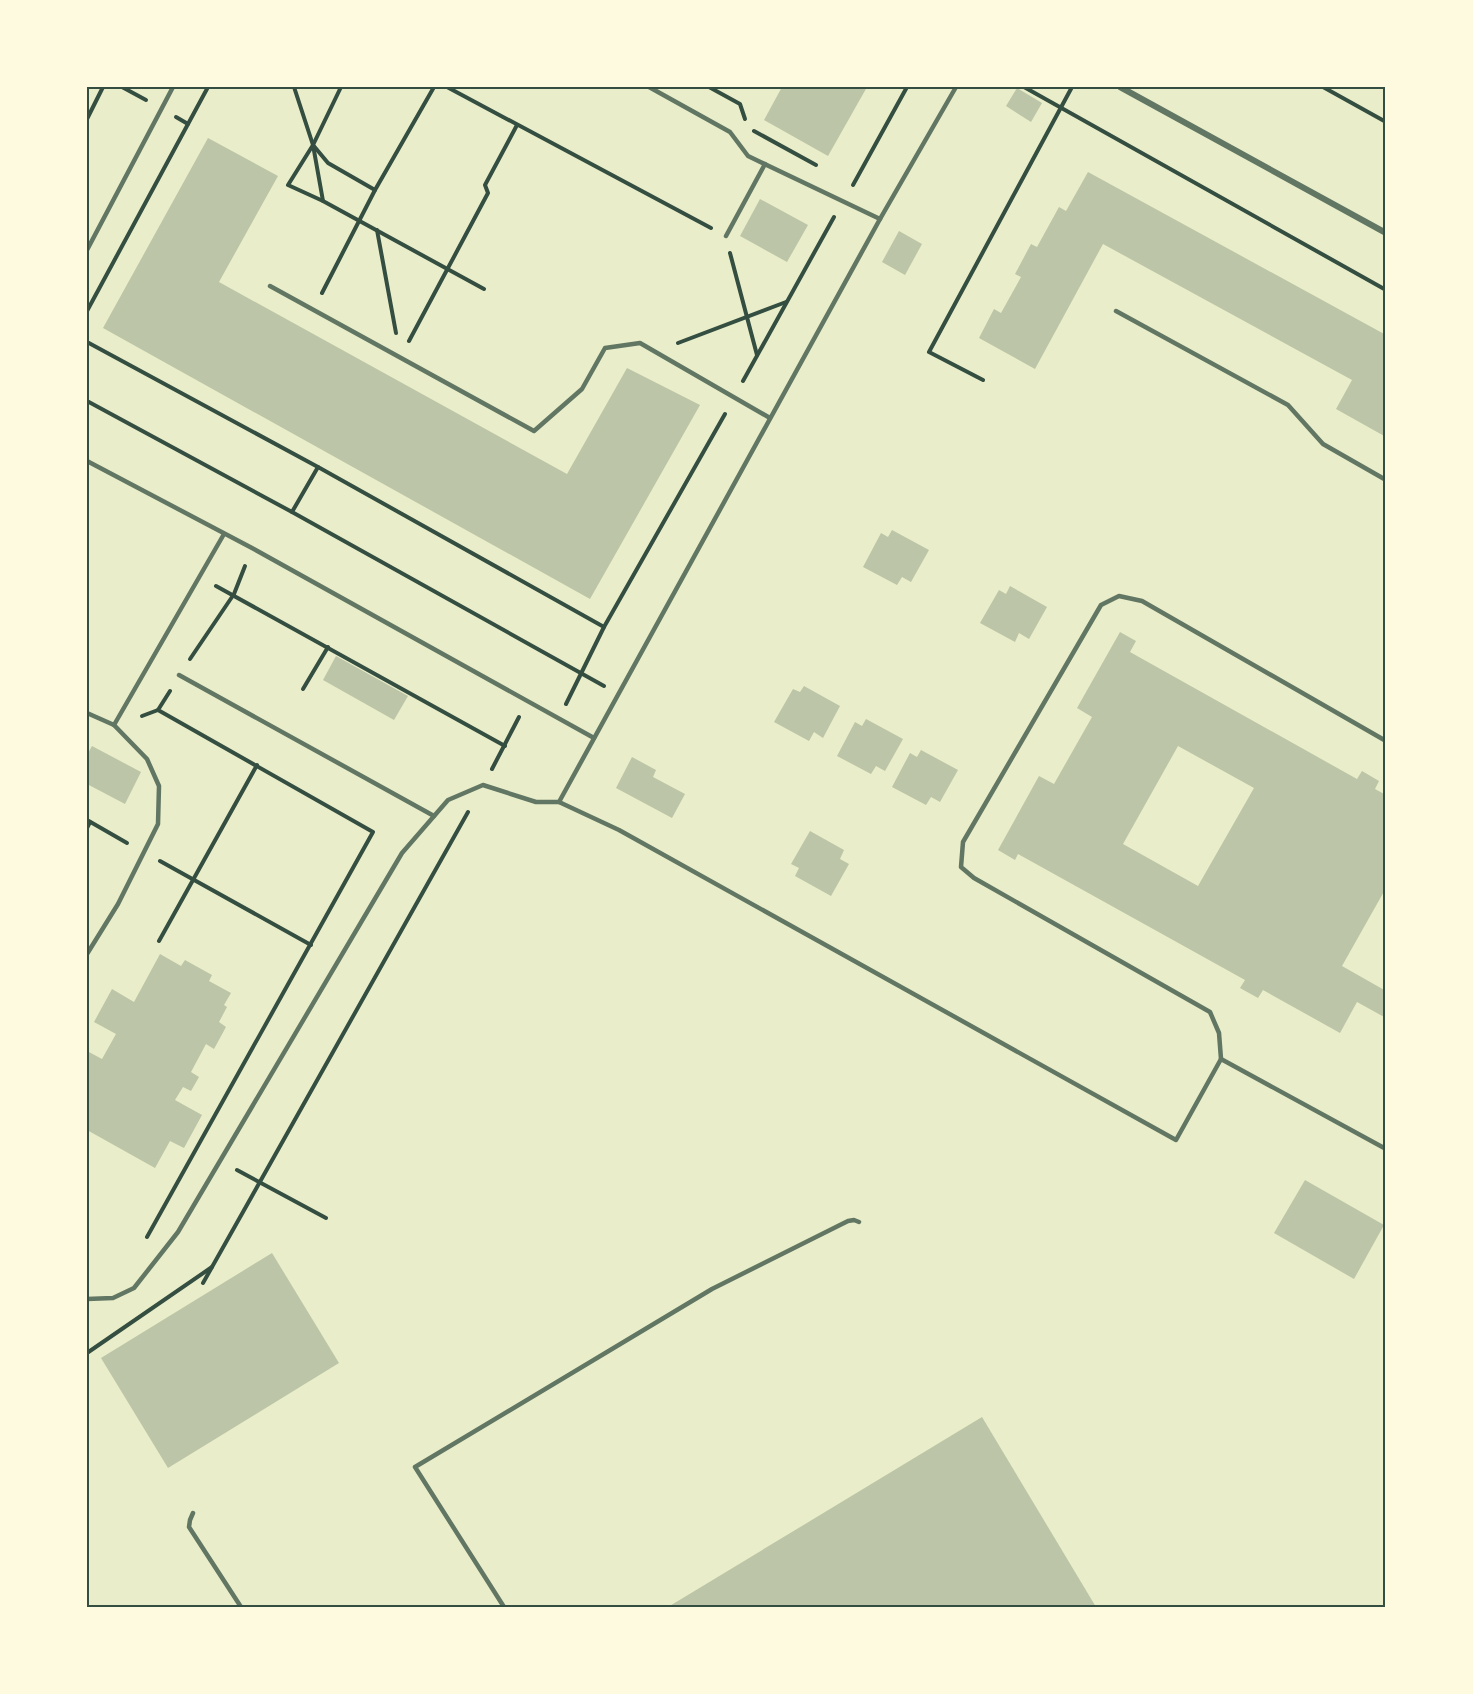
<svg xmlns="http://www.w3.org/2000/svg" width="1473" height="1694" viewBox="0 0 1473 1694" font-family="Arial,sans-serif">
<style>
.building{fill:#bcc5a7;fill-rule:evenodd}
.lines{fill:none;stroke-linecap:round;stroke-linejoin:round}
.path{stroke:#344e41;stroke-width:4}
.service{stroke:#617663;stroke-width:4.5}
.minor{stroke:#617663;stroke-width:6}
.neatline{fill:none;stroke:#344e41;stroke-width:2}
</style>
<rect width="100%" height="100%" fill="#e9edc9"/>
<g class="building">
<path d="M782 87H867L828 156 764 120Z"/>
<path d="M1017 88 1042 103 1031 122 1006 106Z"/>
<path d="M208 138 278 176 219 282 567 474 627 368 700 405 590 599 103 328Z"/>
<path d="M1088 172 1386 335V437L1336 409 1352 380 1103 244 1035 369 979 338 994 309 1001 313 1021 277 1015 274 1031 244 1037 247 1059 207 1066 211Z"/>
<path d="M760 199 808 225 787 262 740 236Z"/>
<path d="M899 231 922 244 905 275 882 262Z"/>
<path d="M892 530 929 550 911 582 902 577 897 585 863 567 881 533 888 537Z"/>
<path d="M1010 586 1047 607 1029 639 1019 633 1015 642 980 623 999 590 1006 594Z"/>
<path d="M1120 632 1136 641 1130 652 1357 779 1362 771 1379 781 1375 789 1386 795V888L1342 966 1386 991V1018L1357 1002 1340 1033 1263 990 1258 998 1240 988 1245 980 1018 854 1015 860 998 850 1039 776 1054 784 1092 717 1077 708ZM1178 746 1254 788 1198 886 1123 844Z"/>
<path d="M336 656 408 696 394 720 323 680Z"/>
<path d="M804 686 840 706 823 738 814 732 809 741 774 722 793 689 800 692Z"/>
<path d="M866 719 903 739 885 771 876 766 871 774 837 756 855 722 862 726Z"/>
<path d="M92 746 141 772 125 804 87 784V755Z"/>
<path d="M921 750 958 770 940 802 931 797 926 805 892 787 910 753 917 757Z"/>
<path d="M632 757 656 770 653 777 685 794 672 818 616 788Z"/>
<path d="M810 831 844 850 840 859 849 864 831 896 795 876 799 868 791 864Z"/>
<path d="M160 954 181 966 185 960 212 975 209 981 231 993 224 1005 227 1007 219 1022 226 1027 214 1049 206 1044 191 1072 199 1077 191 1091 183 1087 175 1100 202 1115 184 1148 170 1141 155 1168 87 1130V1051L102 1059 116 1034 94 1022 112 989 134 1002Z"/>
<path d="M1305 1180 1384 1225 1354 1279 1274 1233Z"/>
<path d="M272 1253 339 1363 168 1468 101 1358Z"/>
<path d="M982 1417 1096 1607H668Z"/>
</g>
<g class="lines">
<g class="path">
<path d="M122 87 146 100"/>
<path d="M294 87 313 145 323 201"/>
<path d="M341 87 313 145 288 185 323 201 484 289"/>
<path d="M447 87 711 228"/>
<path d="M709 87 740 104 745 119"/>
<path d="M1024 87 1386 290"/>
<path d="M1323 87 1386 122"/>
<path d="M176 117 188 124"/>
<path d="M87 119 103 87"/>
<path d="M754 131 816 165"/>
<path d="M313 145 328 163 375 190"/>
<path d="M853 185 907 87"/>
<path d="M377 230 396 333"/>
<path d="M730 253 757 355"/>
<path d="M322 293 375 190 434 87"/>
<path d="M87 311 208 87"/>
<path d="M409 341 488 193 485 185 517 125"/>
<path d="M87 342 318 467"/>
<path d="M678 343 786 302"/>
<path d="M983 380 929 352 1072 87"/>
<path d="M743 381 834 217"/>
<path d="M87 401 292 512 604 686"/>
<path d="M292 512 318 467 604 627 566 704"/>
<path d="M216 586 505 746"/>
<path d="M604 627 725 414"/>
<path d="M190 659 234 594 245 566"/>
<path d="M303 689 328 647"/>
<path d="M142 716 158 710"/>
<path d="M492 769 519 717"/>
<path d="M87 820 127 843"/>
<path d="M87 828 90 822"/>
<path d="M160 861 311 945"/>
<path d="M159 941 257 765"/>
<path d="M237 1170 326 1218"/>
<path d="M147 1237 373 832 158 710 170 691"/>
<path d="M203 1283 468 812"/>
<path d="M87 1353 212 1267"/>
</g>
<g class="service">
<path d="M649 87 730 132 748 156 880 219"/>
<path d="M726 236 765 164"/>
<path d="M87 250 173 87"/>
<path d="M270 286 534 431 582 389 605 348 640 343 770 418"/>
<path d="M1116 311 1288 405 1323 444 1386 480"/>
<path d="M87 461 252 548 594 738"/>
<path d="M179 675 434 816"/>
<path d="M87 713 114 725 147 759 159 786 158 824 118 904 87 954"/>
<path d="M114 725 224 534"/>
<path d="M559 802 619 830 1176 1140 1221 1059 1386 1149"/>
<path d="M1221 1059 1219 1033 1210 1012 974 878 961 867 963 842 1101 605 1119 596 1142 601 1386 741"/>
<path d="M87 1299 113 1298 134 1288 178 1232 402 853 448 800 483 785 536 802H559L880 219 956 87"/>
<path d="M193 1513 190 1520 189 1527 241 1607"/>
<path d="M504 1607 415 1467 712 1289 848 1221 854 1220 859 1222"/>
</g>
<path class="minor" d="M1120 87 1386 233"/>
</g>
<rect width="1473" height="1694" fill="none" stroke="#fefae0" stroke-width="177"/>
<rect x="88" y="88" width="1296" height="1518" class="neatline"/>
</svg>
